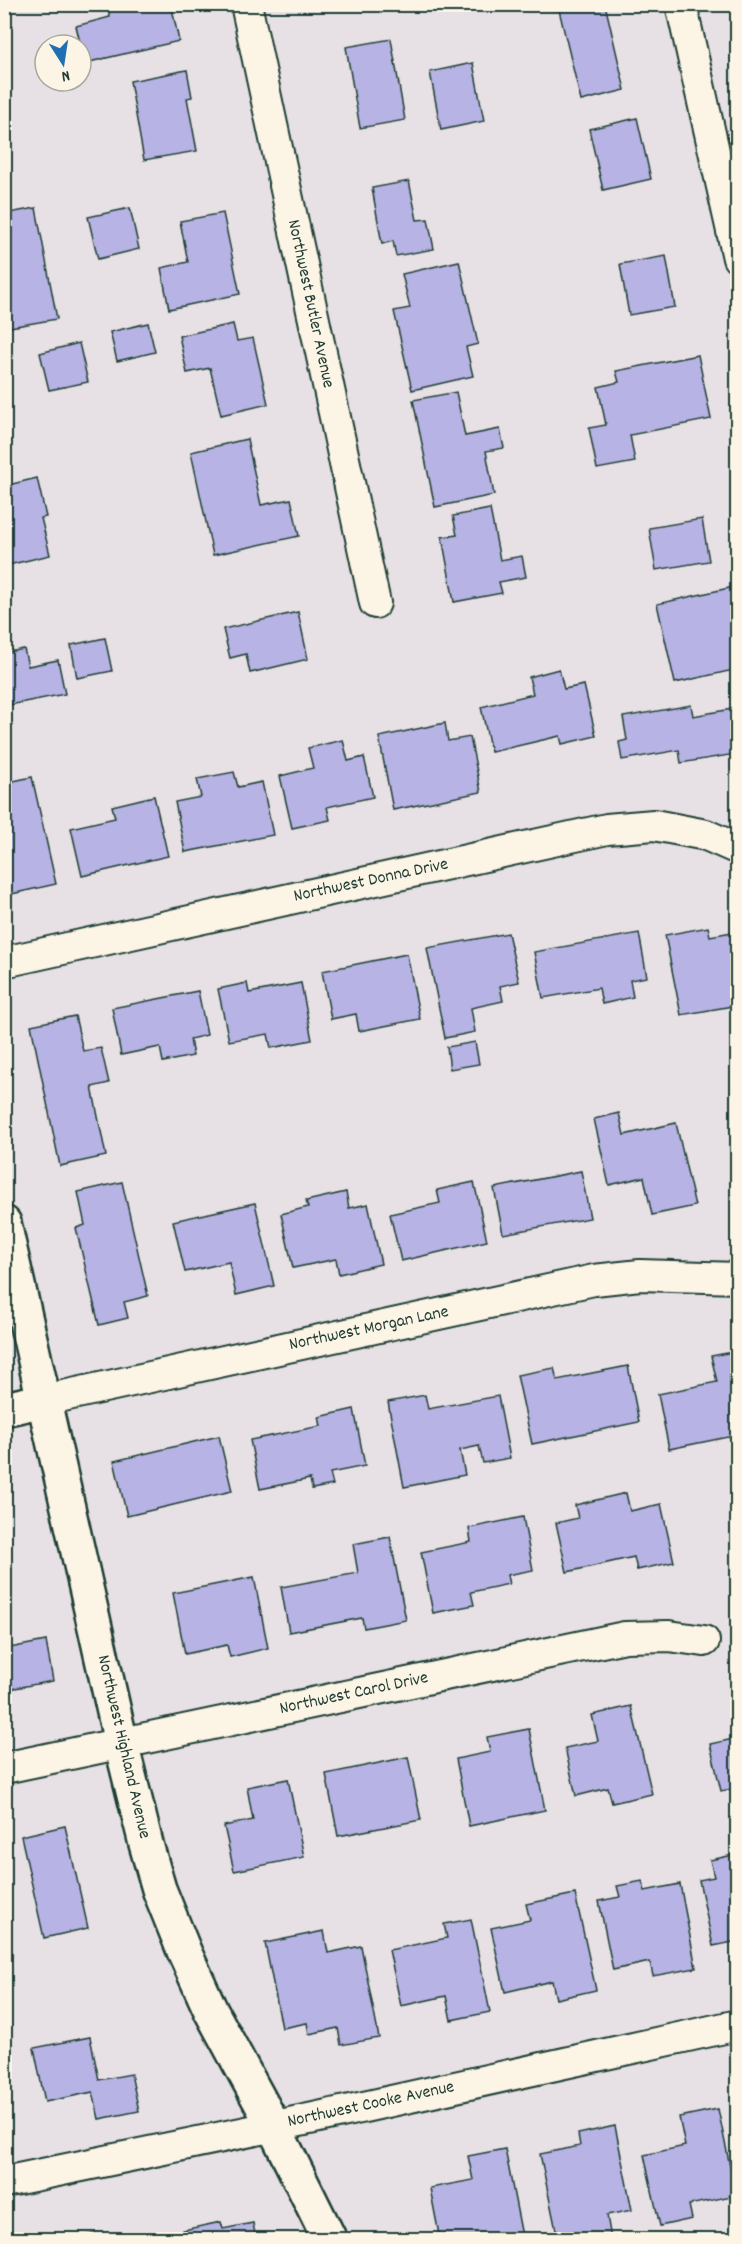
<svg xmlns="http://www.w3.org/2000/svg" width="742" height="2244" viewBox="0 0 742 2244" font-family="Dekko,sans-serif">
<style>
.building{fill:#b7b3e4;stroke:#1f3d34;stroke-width:1.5}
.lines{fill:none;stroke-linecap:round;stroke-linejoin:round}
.street-casing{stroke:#1f3d34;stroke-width:34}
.secondary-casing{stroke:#1f3d34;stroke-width:38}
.street{stroke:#fcf5e5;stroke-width:30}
.secondary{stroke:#fcf5e5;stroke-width:33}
.labels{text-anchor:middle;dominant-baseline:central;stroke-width:5;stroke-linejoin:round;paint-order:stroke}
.street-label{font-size:18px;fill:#1f3d34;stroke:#fcf5e5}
</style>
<rect width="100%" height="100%" fill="#e7e1e5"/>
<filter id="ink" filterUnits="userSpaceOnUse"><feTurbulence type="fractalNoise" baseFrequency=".0167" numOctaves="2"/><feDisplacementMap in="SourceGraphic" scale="12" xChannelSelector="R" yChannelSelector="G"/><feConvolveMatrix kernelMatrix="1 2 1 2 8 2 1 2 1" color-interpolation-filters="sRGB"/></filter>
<g filter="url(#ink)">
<g class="building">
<path d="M107 4H171L179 41 85 63 76 26 110 17Z"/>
<path d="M372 4H408L373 11Z"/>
<path d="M562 4H605L625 90 581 101 558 6Z"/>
<path d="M391 39 405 120 360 128 346 47Z"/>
<path d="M473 63 484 121 441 130 430 72Z"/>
<path d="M187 70 192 97 187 98 197 151 144 160 130 81Z"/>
<path d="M637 118 651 179 603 190 589 129Z"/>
<path d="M409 181 417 220 428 219 434 249 396 256 393 241 382 244 372 188Z"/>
<path d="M36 208 57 319 4 328V214Z"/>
<path d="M130 208 139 249 98 259 88 217Z"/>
<path d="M223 213 240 294 169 309 161 268 188 262 180 221Z"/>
<path d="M666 256 675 307 629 315 620 264Z"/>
<path d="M459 261 478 344 466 347 473 376 412 390 394 311 410 308 402 274Z"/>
<path d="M148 323 155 352 117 361 110 332Z"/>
<path d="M233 324 237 341 253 338 268 404 221 415 210 368 187 373 179 336Z"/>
<path d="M79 343 88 382 49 390 40 353Z"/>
<path d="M698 355 711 419 630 435 635 462 597 469 589 428 606 425 598 387 619 382 616 371Z"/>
<path d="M456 392 465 436 500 429 504 448 486 451 494 495 435 507 413 400Z"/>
<path d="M247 439 261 505 291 499 299 536 213 555 191 452Z"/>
<path d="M37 478 46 517 41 518 50 555 4 566V486Z"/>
<path d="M490 509 500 560 522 556 526 577 499 582 502 593 454 602 442 537 457 535 453 516Z"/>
<path d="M702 519 709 561 656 570 649 528Z"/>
<path d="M738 586V628L735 629 738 639V669L675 683 657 604Z"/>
<path d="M298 612 308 659 250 673 246 654 230 658 223 629Z"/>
<path d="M105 638 112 671 77 678 71 645Z"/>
<path d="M24 649 28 666 58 660 65 694 4 706V653Z"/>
<path d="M559 669 564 689 584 685 596 736 562 744 560 736 491 752 481 707 533 694 529 677Z"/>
<path d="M691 705 693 716 738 708V766L735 754 681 763 679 750 622 760 619 742 627 740 623 717Z"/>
<path d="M445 723 448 741 470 737 481 792 393 810 379 737Z"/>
<path d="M343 740 348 761 364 757 373 797 327 807 330 820 292 828 280 776 313 768 308 748Z"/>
<path d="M234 772 238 787 262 782 273 835 185 852 175 802 201 797 197 779Z"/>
<path d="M32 777 56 884 7 895 4 886V783Z"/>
<path d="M154 796 168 856 82 876 71 828 115 818 112 806Z"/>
<path d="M708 927 710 936 738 931V1005L681 1015 665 935Z"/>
<path d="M508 933 519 982 500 986 503 1001 471 1008 475 1032 445 1038 427 948Z"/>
<path d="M639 933 647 977 630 980 633 997 602 1004 599 988 543 998 534 952Z"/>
<path d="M407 954 420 1019 359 1031 356 1014 331 1019 322 971Z"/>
<path d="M247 983 249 993 301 983 312 1040 271 1048 268 1034 229 1041 218 989Z"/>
<path d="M198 991 207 1035 190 1039 193 1056 163 1062 160 1047 121 1055 112 1008Z"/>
<path d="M75 1016 83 1051 101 1048 109 1083 92 1087 106 1156 60 1166 31 1025Z"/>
<path d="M475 1042 479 1064 450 1069 447 1047Z"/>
<path d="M619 1113 624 1135 676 1123 695 1206 652 1215 644 1177 609 1185 594 1119Z"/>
<path d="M581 1171 590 1218 503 1234 494 1188Z"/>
<path d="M122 1182 148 1296 124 1302 128 1318 99 1325 76 1228 85 1225 78 1192Z"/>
<path d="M474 1182 487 1241 401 1261 390 1214 440 1203 437 1190Z"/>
<path d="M346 1192 349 1208 368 1204 381 1264 339 1274 336 1259 293 1268 281 1214 308 1207 306 1201Z"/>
<path d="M255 1203 274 1286 236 1295 229 1262 185 1272 173 1221Z"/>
<path d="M738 1351V1435L669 1449 658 1394 717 1382 711 1356Z"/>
<path d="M628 1366 639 1422 532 1444 517 1375 554 1368 557 1380Z"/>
<path d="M425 1395 428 1409 498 1396 510 1458 483 1463 479 1446 460 1450 465 1475 404 1487 388 1402Z"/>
<path d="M354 1409 365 1466 330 1473 333 1485 312 1489 310 1479 260 1489 250 1440 321 1426 319 1417Z"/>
<path d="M219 1436 232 1491 127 1516 114 1461Z"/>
<path d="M626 1493 630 1511 661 1504 674 1562 637 1570 634 1557 567 1572 556 1523 578 1518 575 1505Z"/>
<path d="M523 1517 533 1570 507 1575 509 1584 471 1592 474 1605 433 1613 421 1552 471 1542 469 1528Z"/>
<path d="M390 1537 406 1620 364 1628 362 1618 289 1632 281 1587 358 1573 353 1544Z"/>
<path d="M254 1577 268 1648 230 1657 227 1645 185 1654 173 1593Z"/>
<path d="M46 1641 53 1681 4 1690V1649Z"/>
<path d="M631 1706 652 1794 612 1803 608 1788 576 1796 565 1748 598 1741 592 1715Z"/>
<path d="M529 1729 545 1810 469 1826 456 1759 490 1752 487 1737Z"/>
<path d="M738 1738V1788L721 1791 710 1744Z"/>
<path d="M408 1757 421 1820 338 1836 326 1774Z"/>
<path d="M288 1779 304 1857 234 1871 224 1826 253 1820 247 1787Z"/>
<path d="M65 1826 88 1928 44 1938 21 1836Z"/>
<path d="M738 1854V1941L713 1946 699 1880 714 1877 710 1860Z"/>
<path d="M642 1881 645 1891 680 1884 696 1968 653 1976 650 1962 613 1970 599 1901 620 1897 617 1886Z"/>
<path d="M575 1894 596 1990 556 1999 552 1981 505 1992 491 1928 530 1920 526 1904Z"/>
<path d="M471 1919 490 2012 451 2020 446 1996 401 2006 389 1950 447 1938 444 1924Z"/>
<path d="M324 1931 328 1953 361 1946 379 2038 341 2045 338 2028 309 2034 307 2023 282 2028 265 1943Z"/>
<path d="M90 2037 99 2080 131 2074 139 2111 99 2119 93 2092 45 2102 34 2048Z"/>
<path d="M718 2109 736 2195 689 2205 692 2219 660 2226 644 2155 685 2146 679 2117Z"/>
<path d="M615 2126 632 2210 607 2215 611 2239 558 2240 540 2154 580 2146 578 2134Z"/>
<path d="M505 2149 522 2236 501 2240H440L430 2188 473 2180 468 2156Z"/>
<path d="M221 2222 223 2229 253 2223 256 2240H185L183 2230Z"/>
<path d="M93 2234 94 2240H71Z"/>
</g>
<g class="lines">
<g class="street-casing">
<g id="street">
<path d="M246 4 375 603"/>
<path d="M681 4 738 258"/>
<path d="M4 962 607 829 654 825 706 835 738 849"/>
<path d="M45 1400 594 1280 640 1275 738 1278"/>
<path d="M4 1768 625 1637 669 1636 704 1641"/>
<path d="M4 2182 314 2118 738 2025"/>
</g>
</g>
<g class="secondary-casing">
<g id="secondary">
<path d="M4 1223 121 1743 146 1844 159 1889 184 1951 211 2011 274 2127 330 2240"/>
<path d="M4 1409 45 1400"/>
</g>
</g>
<use href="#street" class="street"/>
<use href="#secondary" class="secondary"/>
</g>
</g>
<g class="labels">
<g class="street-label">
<text transform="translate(310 304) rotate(78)">Northwest Butler Avenue</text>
<text transform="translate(371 881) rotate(-12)">Northwest Donna Drive</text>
<text transform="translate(369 1329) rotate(-12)">Northwest Morgan Lane</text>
<text transform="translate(354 1694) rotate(-12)">Northwest Carol Drive</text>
<text transform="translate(123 1747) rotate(77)">Northwest Highland Avenue</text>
<text transform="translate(371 2105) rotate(-12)">Northwest Cooke Avenue</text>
</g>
</g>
<rect width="742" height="2244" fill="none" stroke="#fcf5e5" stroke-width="24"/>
<rect x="12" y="12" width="718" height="2220" fill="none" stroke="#1f3d34" stroke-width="2" filter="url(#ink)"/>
<g transform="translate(63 63) rotate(168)"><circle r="28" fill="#fcf5e5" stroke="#a4ab9e" stroke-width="1.5"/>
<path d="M0-4.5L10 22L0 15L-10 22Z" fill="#1f6fb2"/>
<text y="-9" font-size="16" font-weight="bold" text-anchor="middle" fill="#1f3d34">N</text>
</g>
</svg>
